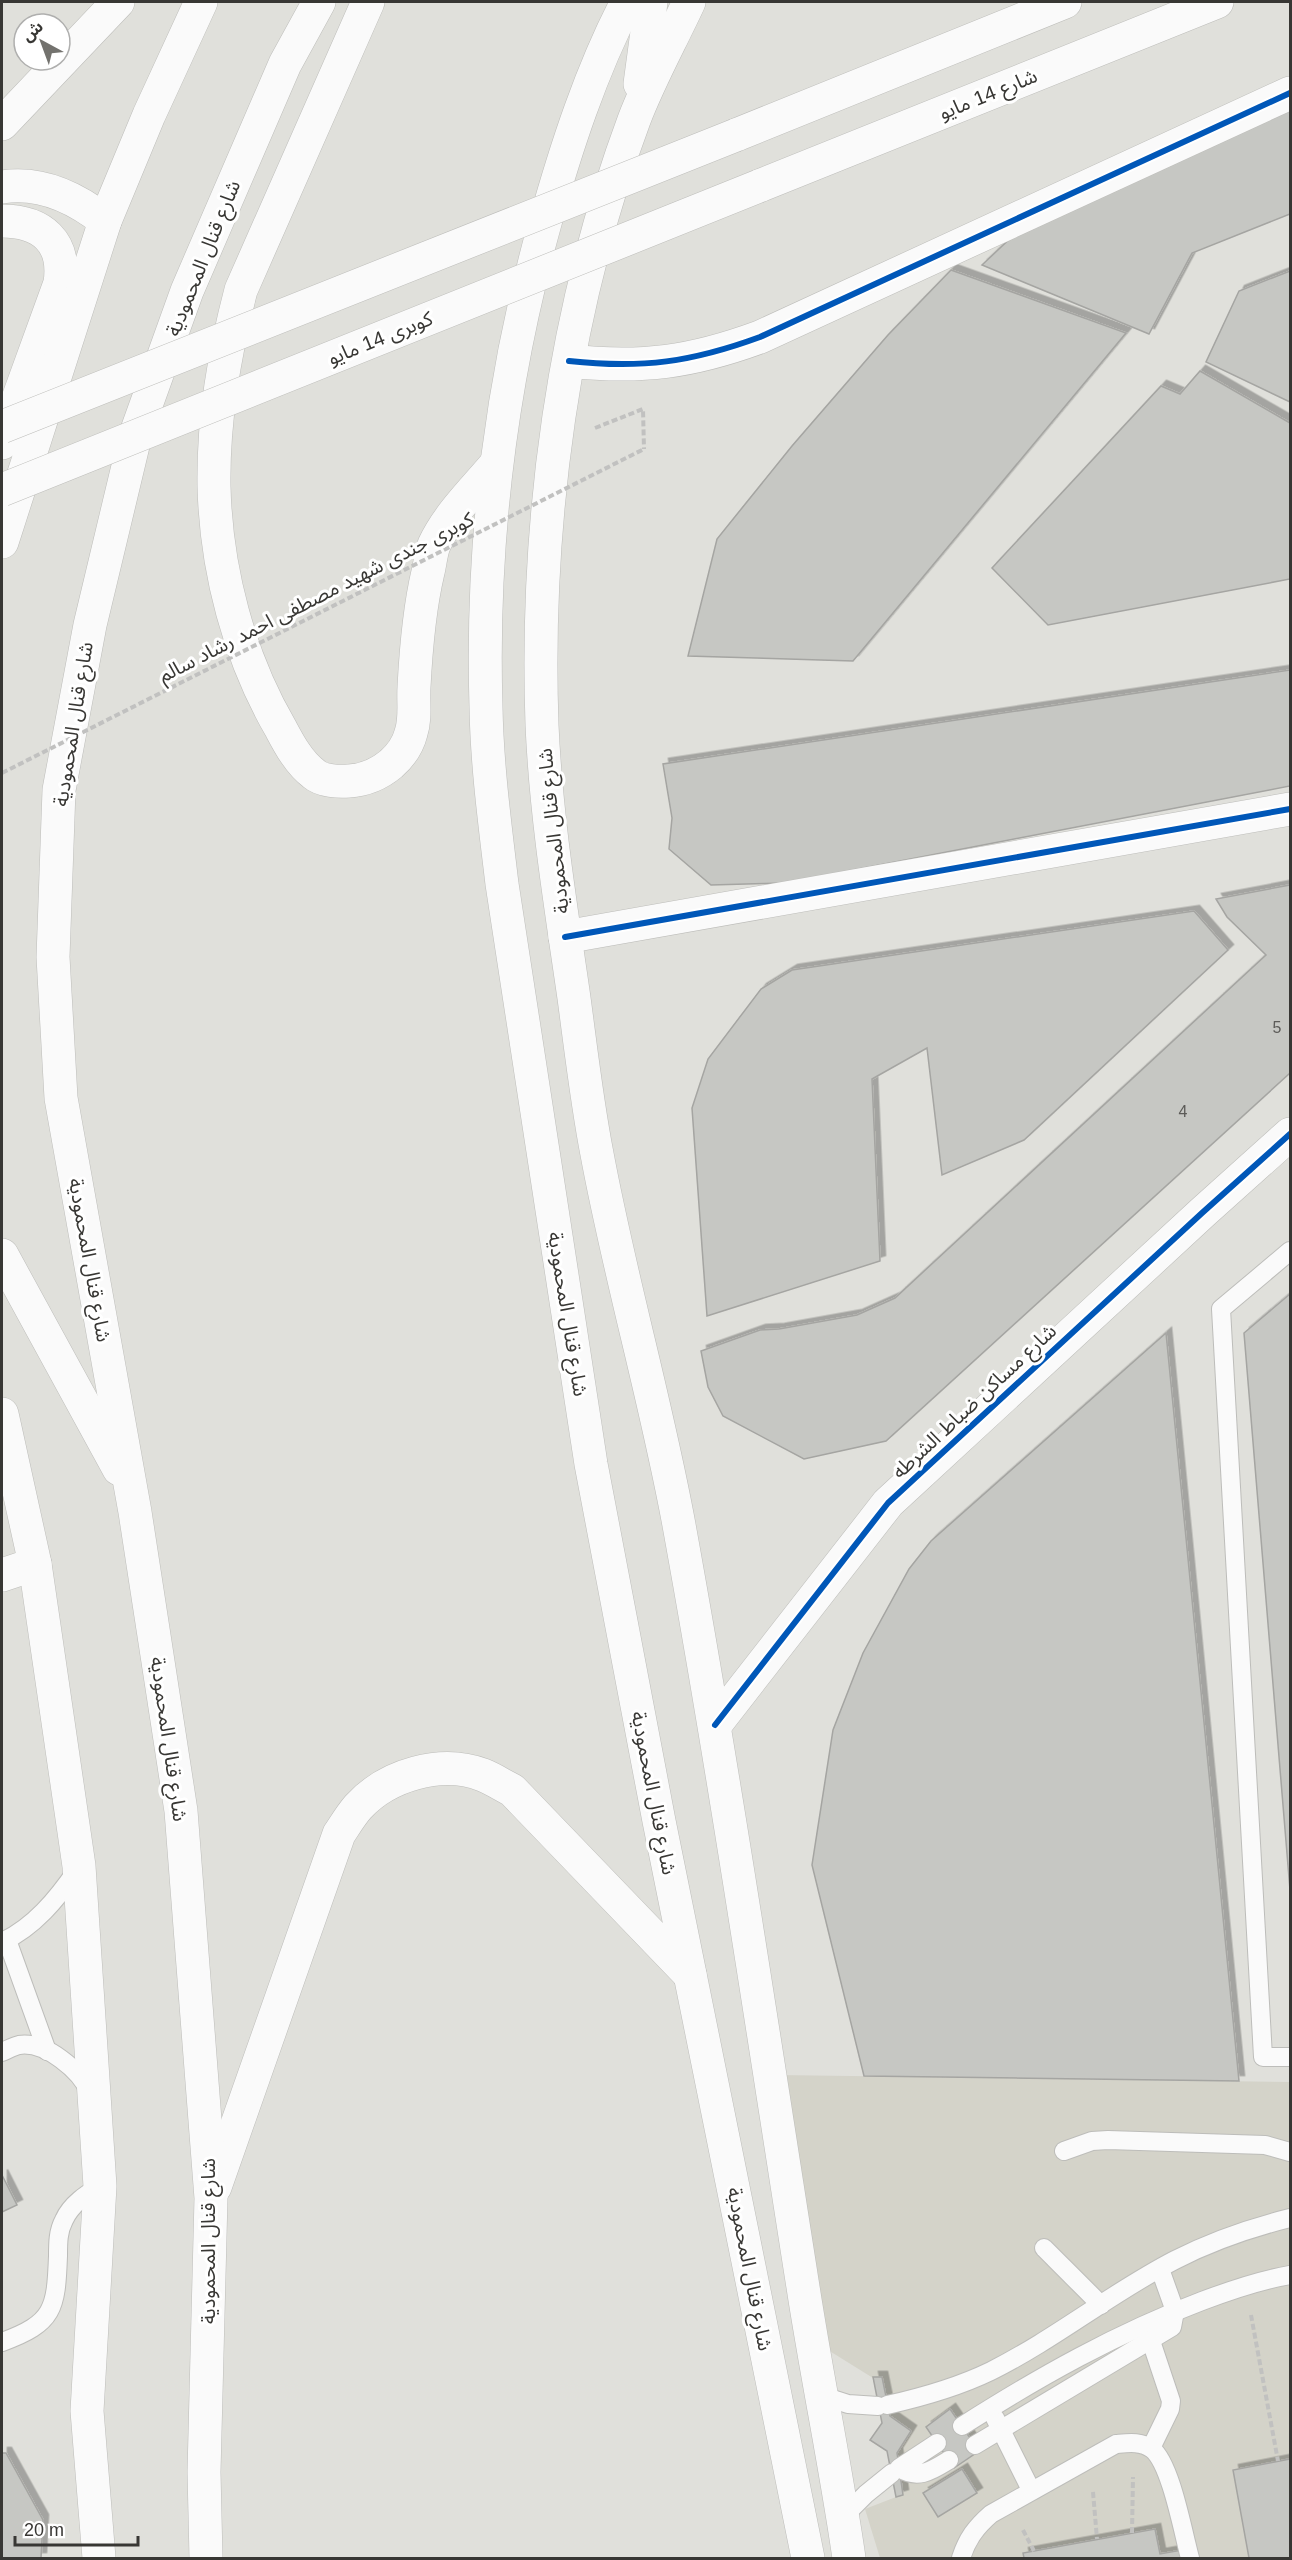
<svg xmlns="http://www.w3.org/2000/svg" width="1292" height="2560" viewBox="0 0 1292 2560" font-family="Arial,'Noto Sans Arabic',sans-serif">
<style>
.built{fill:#d4d3c9}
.building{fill:#c6c7c3;stroke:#a5a5a2;stroke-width:1.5;filter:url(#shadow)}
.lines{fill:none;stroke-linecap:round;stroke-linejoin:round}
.service-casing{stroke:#bdbdba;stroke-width:20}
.minor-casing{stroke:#bdbdba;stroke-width:34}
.tertiary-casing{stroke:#bdbdba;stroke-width:34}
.secondary-casing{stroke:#bdbdba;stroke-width:34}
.primary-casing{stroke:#bdbdba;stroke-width:34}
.path{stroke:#c1c1c0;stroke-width:4;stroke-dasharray:6 3;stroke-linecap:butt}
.service{stroke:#fafafa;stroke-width:18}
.minor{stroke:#fafafa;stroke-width:33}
.tertiary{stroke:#fafafa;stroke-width:33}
.secondary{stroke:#fafafa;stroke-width:33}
.primary{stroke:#fafafa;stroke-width:33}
.primary-bridge-casing{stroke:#bdbdba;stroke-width:34;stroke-linecap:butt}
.path-bridge{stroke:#c1c1c0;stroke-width:4;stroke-dasharray:6 3;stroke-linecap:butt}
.primary-bridge{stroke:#fafafa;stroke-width:33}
.cycleway-casing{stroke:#fff;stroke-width:10}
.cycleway{stroke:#0057b8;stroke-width:6}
.labels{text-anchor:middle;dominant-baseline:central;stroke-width:6;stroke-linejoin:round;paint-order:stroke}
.number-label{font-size:16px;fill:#5c5b58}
.street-label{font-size:20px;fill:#383734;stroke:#fff}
</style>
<defs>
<filter id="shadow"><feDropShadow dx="5.5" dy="-5.5" stdDeviation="0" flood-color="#0004"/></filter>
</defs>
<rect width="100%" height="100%" fill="#e0e0db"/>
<path class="built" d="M778 2075 1290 2082V2558H880L865 2509 896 2497 887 2451 870 2440 882 2423 873 2378 828 2350Z"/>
<g class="building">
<path d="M1290 99V214L1192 253 1149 334 982 265 1017 232Z"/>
<path d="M951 270 1126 333 853 661 688 656 717 539 792 446 888 335Z"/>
<path d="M1290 271V402L1206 362 1239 291Z"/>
<path d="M1200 371 1290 423V579L1048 625 992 568 1161 386 1180 394Z"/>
<path d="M1290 670V786L786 883 711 885 669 849 672 818 663 764Z"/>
<path d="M1290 885V1073L886 1441 804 1459 723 1416 708 1387 701 1351 760 1330 779 1329 857 1315 895 1298 1266 955 1227 917 1216 899Z"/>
<path d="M1194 911 1228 950 1024 1140 942 1175 927 1048 872 1079 880 1261 707 1316 692 1108 708 1059 761 989 792 970Z"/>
<path d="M1290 1294V1890L1244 1333Z"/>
<path d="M1166 1333 1239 2081 864 2076 812 1865 833 1730 863 1653 909 1569 931 1541Z"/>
<path d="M2 2175 17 2205 2 2212Z"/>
<path d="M873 2377H882L890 2416 911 2431 897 2453 903 2495 896 2497 887 2451 870 2440 882 2423Z"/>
<path d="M950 2409 979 2451 954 2468 926 2427Z"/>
<path d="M2 2453H6L43 2520 41 2558H2Z"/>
<path d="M1290 2459V2558H1249L1233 2470Z"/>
<path d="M962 2469 977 2493 938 2517 923 2493Z"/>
<path d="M1155 2529 1160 2554 1182 2550 1184 2558H1024L1023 2553Z"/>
</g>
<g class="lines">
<g class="service-casing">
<g id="service">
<path d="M1290 1251 1221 1309 1263 2057H1290"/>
<path d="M7 1940 47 2051"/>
<path d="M2 1942C34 1927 57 1899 77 1870"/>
<path d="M2 2052C7 2050 14 2046 19 2045 46 2041 81 2071 90 2093"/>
<path d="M1064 2151 1092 2141 1108 2140 1265 2145 1290 2152"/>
<path d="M1044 2248 1101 2305"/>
<path d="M2 2342C54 2323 56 2309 58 2256 58 2243 58 2231 64 2220 71 2204 87 2194 100 2186"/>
<path d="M820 2395 848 2404 878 2406"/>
<path d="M887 2405C923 2397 958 2387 991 2371 1055 2339 1111 2293 1175 2260 1212 2241 1250 2228 1290 2218"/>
<path d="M995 2418 1031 2490"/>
<path d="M962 2426C1039 2377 1117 2333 1202 2301 1231 2290 1260 2280 1290 2275"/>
<path d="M937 2443 899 2468C918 2480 931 2471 949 2460"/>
<path d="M975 2445 1172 2327 1175 2311 1160 2269"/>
<path d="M1151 2448 1170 2409 1171 2401 1151 2341"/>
<path d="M843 2517 866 2494 892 2473"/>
<path d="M961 2558C967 2539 976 2527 991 2514L1116 2444C1128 2443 1141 2441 1152 2449 1171 2464 1183 2533 1190 2558"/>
</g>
</g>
<g class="minor-casing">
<g id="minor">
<path d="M569 361C642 369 692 362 760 337L1290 93"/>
<path d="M565 937 1290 809"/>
<path d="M2 1575 35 1564"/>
</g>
</g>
<g class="tertiary-casing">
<path id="tertiary" d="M715 1725 888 1503 1202 1213 1290 1134"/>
</g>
<g class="secondary-casing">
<g id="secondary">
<path d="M368 2 241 290C224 355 213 418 214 486 216 570 239 657 281 729 289 744 299 763 314 774 322 781 339 782 349 781 365 780 379 774 391 764 400 756 408 745 411 733 416 718 413 703 414 687 416 648 419 610 428 572 430 564 431 553 434 545 448 515 474 490 496 464"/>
<path d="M627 2C591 71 566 148 545 223 501 381 481 543 486 707 487 766 495 825 502 884L591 1464 659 1821 808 2558"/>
<path d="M689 2C671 41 649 80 634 120 563 311 535 522 542 725 546 817 561 908 574 998 581 1050 587 1103 597 1154 620 1278 656 1400 679 1525 725 1778 763 2033 803 2287 817 2378 836 2468 849 2558"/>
<path d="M640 84 651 2"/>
<path d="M2 124 118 2"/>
<path d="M2 187C40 181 76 198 105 221"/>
<path d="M2 221C42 221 66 242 60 283L2 443"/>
<path d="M2 542 105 221 149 115 201 2"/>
<path d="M2 1255 119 1469"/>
<path d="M2 1414 35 1564 79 1866 100 2186 87 2411 99 2558"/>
<path d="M215 2187 339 1834C345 1825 351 1815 358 1807 387 1775 441 1759 483 1775 493 1779 502 1785 512 1790L690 1975"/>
<path d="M206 2558 204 2472 211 2198 181 1811 135 1512 61 1098 53 957 59 790 90 625 136 433 187 291 285 64 319 2"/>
</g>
</g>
<g class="primary-casing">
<g id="primary">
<path d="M736 135 1065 2"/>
<path d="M759 186 1217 2"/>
</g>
</g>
<g class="path">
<path d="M595 428 643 409 644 449"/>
<path d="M1251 2315 1278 2461"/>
<path d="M1093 2492 1097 2539"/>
<path d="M1023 2530 1034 2551"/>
<path d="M1132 2533 1133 2477"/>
</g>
<use href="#service" class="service"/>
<use href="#minor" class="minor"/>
<use href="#tertiary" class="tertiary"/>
<use href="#secondary" class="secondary"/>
<use href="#primary" class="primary"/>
<g class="primary-bridge-casing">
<g id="primary-bridge">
<path d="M2 427 736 135"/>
<path d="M2 490 759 186"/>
</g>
</g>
<path class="path-bridge" d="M2 773 644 449"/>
<use href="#primary-bridge" class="primary-bridge"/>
<g class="cycleway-casing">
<g id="cycleway">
<path d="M569 361C642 369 692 362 760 337L1290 93"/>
<path d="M565 937 1290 809"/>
<path d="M715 1725 888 1503 1202 1213 1290 1134"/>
</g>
</g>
<use href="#cycleway" class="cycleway"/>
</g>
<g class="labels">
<g class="number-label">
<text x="1277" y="1027">5</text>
<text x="1183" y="1111">4</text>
</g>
<g class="street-label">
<text transform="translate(988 94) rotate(-22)">شارع 14 مايو</text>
<text transform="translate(203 258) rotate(-68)">شارع قنال المحمودية</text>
<text transform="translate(380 338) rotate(-22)">كوبرى 14 مايو</text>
<text transform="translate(316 597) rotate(-27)">كوبرى جندى شهيد مصطفى احمد رشاد سالم</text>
<text transform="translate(73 724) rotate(-81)">شارع قنال المحمودية</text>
<text transform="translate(553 831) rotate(-96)">شارع قنال المحمودية</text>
<text transform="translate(90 1260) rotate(80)">شارع قنال المحمودية</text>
<text transform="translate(568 1314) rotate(81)">شارع قنال المحمودية</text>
<text transform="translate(974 1401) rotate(-43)">شارع مساكن ضباط الشرطه</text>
<text transform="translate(169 1739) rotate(82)">شارع قنال المحمودية</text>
<text transform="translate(654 1793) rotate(79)">شارع قنال المحمودية</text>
<text transform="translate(208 2241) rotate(-90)">شارع قنال المحمودية</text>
<text transform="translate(750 2269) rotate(79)">شارع قنال المحمودية</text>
</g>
</g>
<rect width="1292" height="2560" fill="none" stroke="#383734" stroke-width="6"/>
<g transform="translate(42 42) rotate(319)"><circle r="28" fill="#ffffff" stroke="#afafae" stroke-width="1.5"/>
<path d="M0-4.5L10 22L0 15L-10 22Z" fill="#73726e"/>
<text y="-9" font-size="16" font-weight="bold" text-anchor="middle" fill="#383734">ش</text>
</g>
<path d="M15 2536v9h123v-9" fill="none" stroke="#383734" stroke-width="3"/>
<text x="24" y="2536" font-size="18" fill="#383734" stroke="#ffffff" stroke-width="4.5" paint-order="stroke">20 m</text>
</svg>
